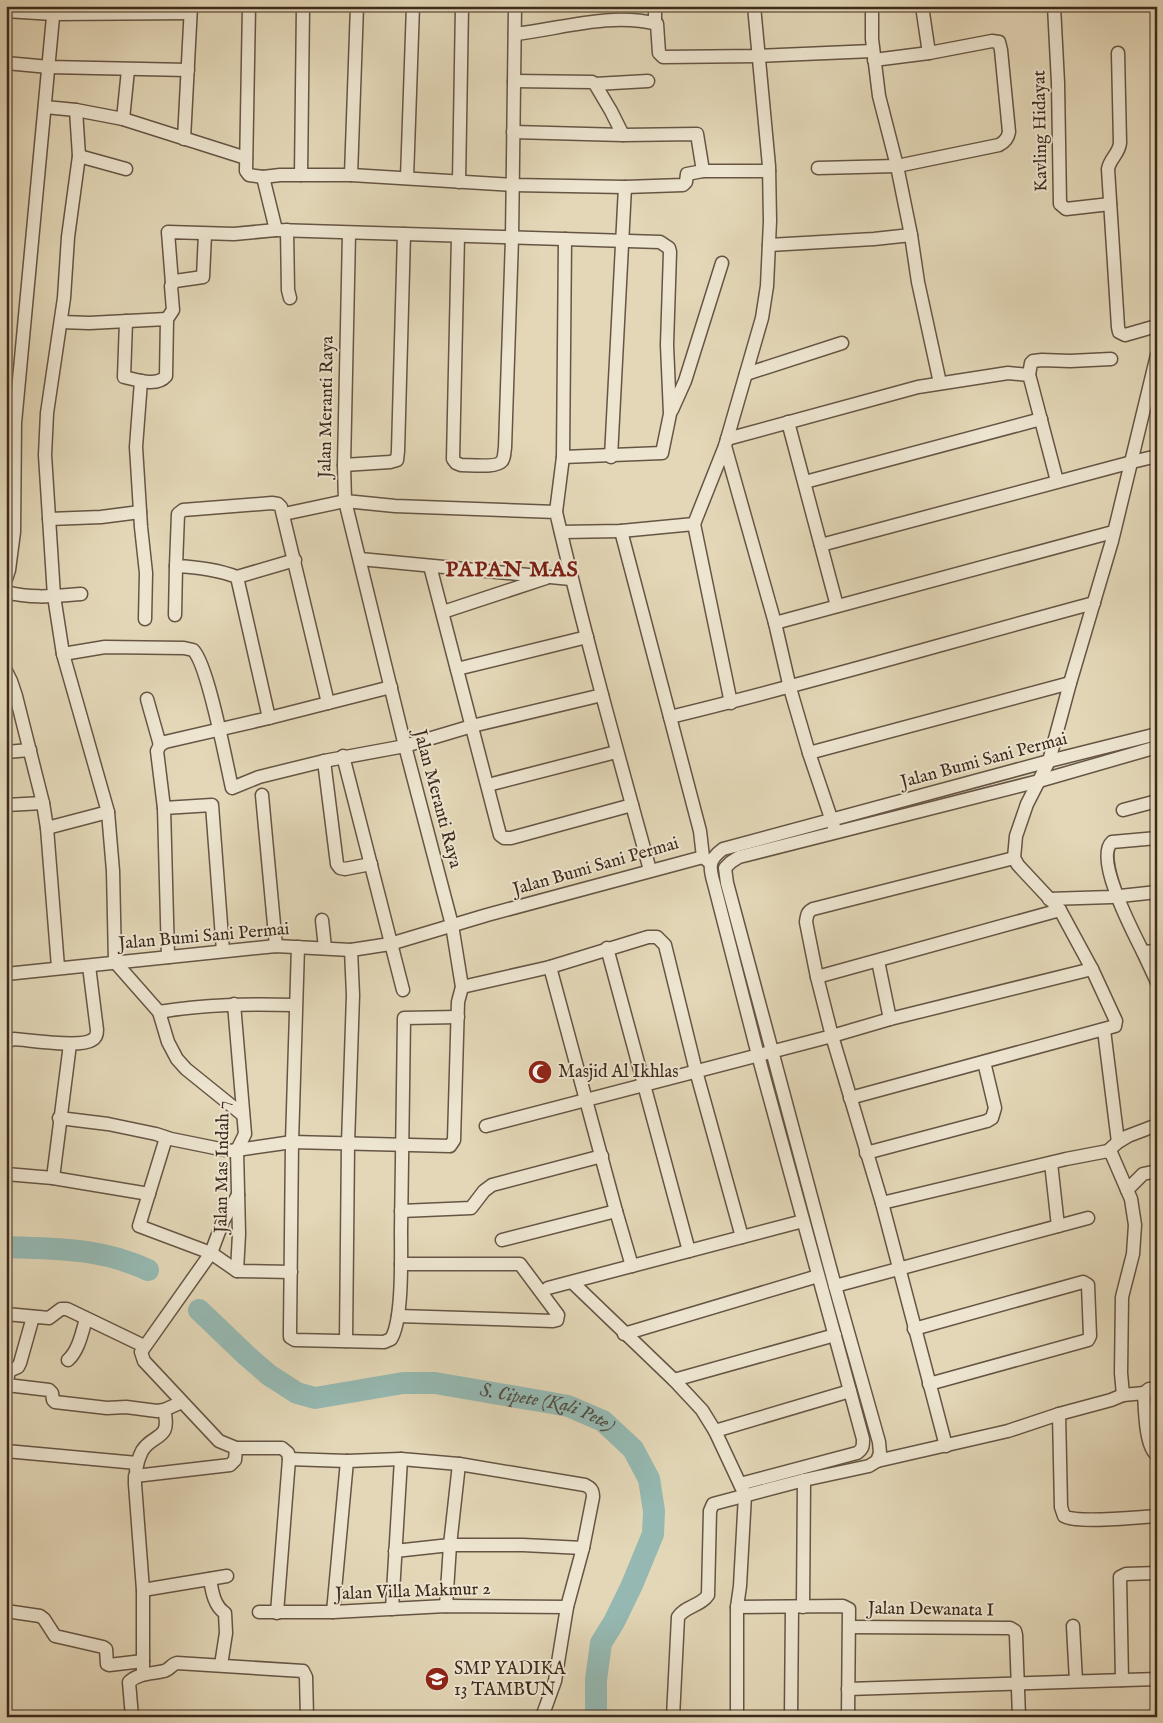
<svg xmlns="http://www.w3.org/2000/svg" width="1163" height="1723" viewBox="0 0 1163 1723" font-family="'IM FELL English',serif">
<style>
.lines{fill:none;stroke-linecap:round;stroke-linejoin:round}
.river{stroke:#95b9b2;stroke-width:22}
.minor-casing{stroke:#654;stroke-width:15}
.minor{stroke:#ede5d0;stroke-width:12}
.labels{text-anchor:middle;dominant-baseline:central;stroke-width:4;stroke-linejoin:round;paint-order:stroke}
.street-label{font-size:18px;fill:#3d2a1d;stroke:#ede5d0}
.poi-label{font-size:18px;fill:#3d2a1d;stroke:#ede5d0;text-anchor:start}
.water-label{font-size:19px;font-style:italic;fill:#534e42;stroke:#ede5d0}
.district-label{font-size:22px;font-weight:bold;letter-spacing:1px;fill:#7a1f14;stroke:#ede5d0}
</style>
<rect width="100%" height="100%" fill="#e3d7b7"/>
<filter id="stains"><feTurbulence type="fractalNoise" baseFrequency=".004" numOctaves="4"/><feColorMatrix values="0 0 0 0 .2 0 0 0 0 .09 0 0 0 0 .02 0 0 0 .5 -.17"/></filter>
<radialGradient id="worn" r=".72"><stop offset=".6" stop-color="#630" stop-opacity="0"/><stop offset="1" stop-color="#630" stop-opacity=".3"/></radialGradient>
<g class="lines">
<g class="river">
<path d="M6 1247C57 1249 101 1248 148 1270"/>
<path id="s1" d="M199 1310 247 1356 269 1375 297 1393 315 1398 403 1383H435L546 1402 568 1406 603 1421 633 1449 649 1479 654 1511 653 1534 632 1585 614 1622 601 1643 596 1680V1717"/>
</g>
<g class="minor-casing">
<g id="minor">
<path d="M249 6 246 171 249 175 263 177 280 175H351L513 185 625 187 683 185 686 182 687 174 703 171"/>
<path d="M754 6 769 166 770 221 767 286 762 318 725 446 775 623 790 688 809 753 834 827"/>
<path d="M872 6V39L879 96 897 166 911 235 918 282 940 383"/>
<path d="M922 6 929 53"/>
<path d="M1054 6 1058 83 1060 204 1066 209 1110 204"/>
<path d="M6 11 53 14 190 13"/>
<path d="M655 23V8"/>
<path d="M515 34C561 29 610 12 657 24L659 53 663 57 758 56 873 51"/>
<path d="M1118 53 1120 143C1119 154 1110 158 1108 169L1118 327 1119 332 1125 335 1153 327 1157 329"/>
<path d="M6 63 49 67 188 70"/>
<path d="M514 81 592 82 595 84 611 111 623 135"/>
<path d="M595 84 648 81"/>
<path d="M45 107 76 110 123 119 246 158"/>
<path d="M76 110 79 156 68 237 64 298 47 413 45 455 54 596 63 654 108 812 113 871 115 962 159 1012 168 1042 177 1059 186 1069 243 1115"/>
<path d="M123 119 128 70"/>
<path d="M513 132 623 135 697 134 703 171H769"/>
<path d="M184 139 191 6"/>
<path d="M79 156 126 169"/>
<path d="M818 168 897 166 999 145C1005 142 1008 138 1009 132L1001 50 999 42 992 41 929 53 874 60"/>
<path d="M301 175 303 6"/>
<path d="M351 175 357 6"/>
<path d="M263 177 276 230 660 242 669 248 670 252 667 345 670 414 662 453 563 457"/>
<path d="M407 178 413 6"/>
<path d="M459 182 462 6"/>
<path d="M287 230 288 290 290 298"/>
<path d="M349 234 344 465 345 501 405 746 452 925 462 987 550 967 648 937H657L665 945 696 1071 742 1237"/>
<path d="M458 236 453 459 456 463 461 465C470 465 497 468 502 461 505 457 504 452 505 448L512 238 515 6"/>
<path d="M769 245 874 239 911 235"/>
<path d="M172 283 168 232 234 234 276 230"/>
<path d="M126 321 124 377C137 380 157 387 166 376L167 319 173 310 171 286 175 281 203 277 205 234"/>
<path d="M61 322 89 323 167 319"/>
<path d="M746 374 842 343"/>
<path d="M1029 375 1031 363 1033 361 1042 360 1070 361 1111 359"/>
<path d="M141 381 136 447 141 527 146 573 145 619"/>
<path d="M672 410 685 381 722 263"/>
<path d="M788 422 837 606"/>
<path d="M727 439 918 387 1008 373 1029 375 1031 382 1057 481"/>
<path d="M611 457 625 187"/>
<path d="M344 465 390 462 397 460 398 451 404 234"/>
<path d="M805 482 1041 419"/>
<path d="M556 512 563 457 565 239"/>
<path d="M284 514 345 501 395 506 556 512C584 632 617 751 650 870"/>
<path d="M49 519 101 517 140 512"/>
<path d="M694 524 731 703"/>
<path d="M621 531 700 831 703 857 709 862"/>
<path d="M561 532 621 531 694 524 725 446"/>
<path d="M821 545 1132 462 1157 456"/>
<path d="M360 559 571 579"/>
<path d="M430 566 500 835 504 838H511L632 805"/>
<path d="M237 577 295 560"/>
<path d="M6 579 9 570 14 532 15 423 54 6"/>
<path d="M6 592C33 599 54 596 81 594"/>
<path d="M443 612 546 578"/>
<path d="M175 615 176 566"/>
<path d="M775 623 1113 532"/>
<path d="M63 654 105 647 184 648 193 650C208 664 226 762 232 788L259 777 324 761 405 746 472 726 602 695"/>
<path d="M457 669 587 637"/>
<path d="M6 671 11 681 16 696 43 803 47 828 58 967"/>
<path d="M147 699 160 745"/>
<path d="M670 717C812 683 952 641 1094 603"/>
<path d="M269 718 237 577C216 569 197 567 176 566L178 514 183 510 272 503 278 504 281 507 328 703"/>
<path d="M6 752 30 750"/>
<path d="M809 753 1070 683"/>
<path d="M343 756 403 990"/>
<path d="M324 761 337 864 340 868 345 869 371 864"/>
<path d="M488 785 616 752"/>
<path d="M262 795 276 946"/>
<path d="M6 805 43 803"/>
<path d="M164 808 212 805 223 951"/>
<path d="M1123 810 1157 801"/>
<path d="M47 828 108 812"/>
<path d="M1157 838 1112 842C1094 858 1133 932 1143 952L1157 951"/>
<path d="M1049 899 1111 897 1157 892"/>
<path d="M322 920 325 948"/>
<path d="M298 947 292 1142 290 1330V1337L295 1340 384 1342 391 1339C403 1320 401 1256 401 1230 402 1160 403 1089 404 1018L458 1017"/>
<path d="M607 948 689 1251"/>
<path d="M1143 952 1157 982"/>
<path d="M168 957 164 808 157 751 160 745 165 742 269 718 391 687"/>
<path d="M878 961 890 1019"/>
<path d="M550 967 616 1211 632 1266"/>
<path d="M6 974 276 946 351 950 390 944 487 915 703 857"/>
<path d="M817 977 1060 910"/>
<path d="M234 1004 245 1134 237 1150 239 1234 237 1271"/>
<path d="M159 1012C205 1004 249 1004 295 1005"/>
<path d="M1104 1030 1118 1142"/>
<path d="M6 1042 14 1039C30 1040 80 1048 92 1040 96 1038 97 1035 97 1030L89 966"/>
<path d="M850 1098 1115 1026 1116 1021 1092 969 1060 910 1018 865 1014 858 1016 836 1027 804 1049 761 1070 683 1112 541 1157 355"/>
<path d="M59 1118 108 1124 156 1134 171 1139 230 1151 292 1142 450 1146 454 1140 458 1002 462 987"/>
<path d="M486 1126 832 1036 890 1019 1092 969"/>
<path d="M166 1138 139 1226 211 1253 237 1271 291 1272"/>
<path d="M866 1153 987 1121 992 1118 995 1108 984 1062"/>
<path d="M1051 1163 1058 1226"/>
<path d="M6 1174 53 1178 149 1194"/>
<path d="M53 1178 70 1044"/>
<path d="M1127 1190 1143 1174 1157 1171"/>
<path d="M238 1195 223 1221 211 1253 141 1352 144 1361 219 1441 236 1448H282L288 1453 289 1459 277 1613"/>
<path d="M882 1203 1066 1159 1108 1151 1118 1142 1128 1136 1157 1125"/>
<path d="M401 1211 471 1208 484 1191 492 1185 602 1156"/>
<path d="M502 1240 616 1211"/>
<path d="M573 1283 674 1380 702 1410 715 1431 745 1495 740 1586 737 1607V1717"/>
<path d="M835 1286 1088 1218"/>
<path d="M548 1288 803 1221"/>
<path d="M6 1314 49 1318 61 1309H67L144 1346"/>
<path d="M398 1316 553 1321 557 1320 558 1315 520 1264H401"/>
<path d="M914 1329 1083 1282 1088 1285 1090 1336 1088 1340 929 1384"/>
<path d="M624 1334 818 1276"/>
<path d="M346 1341 348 1144 353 995 351 950"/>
<path d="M68 1360C79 1350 82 1332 86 1319"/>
<path d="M674 1380 835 1335"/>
<path d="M7 1385 49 1390 52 1393 53 1400 55 1402 107 1408 126 1407 157 1411 164 1410 182 1402"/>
<path d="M6 1386 9 1371 18 1367 20 1363 33 1317"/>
<path d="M1144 1393 1149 1389 1157 1390"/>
<path d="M1123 1395 1144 1393C1145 1408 1145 1447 1157 1455"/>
<path d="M1059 1414 1061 1507 1064 1516C1078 1524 1137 1517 1157 1516"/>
<path d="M715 1431 850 1391"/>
<path d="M946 1446 882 1203 832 1036 817 977 806 922C807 915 807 912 813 909L1014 858"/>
<path d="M6 1451 137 1463"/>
<path d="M289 1459 347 1461 401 1459 459 1464 585 1485C591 1488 593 1490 593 1497L583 1548 567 1607 555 1681 542 1717"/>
<path d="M877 1461 1008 1431 1059 1414 1111 1400 1123 1395 1121 1373 1122 1297 1133 1254 1135 1225 1131 1199 1112 1155 1108 1151"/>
<path d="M136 1470C137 1464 139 1457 142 1451 153 1433 172 1441 164 1410"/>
<path d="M740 1484 857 1453C863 1449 863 1446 863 1439L850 1391 758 1055 714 884C709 867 708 860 723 849L1049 761 1157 734"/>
<path d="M395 1551 450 1545H523L583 1548"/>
<path d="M210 1579C212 1591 214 1606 225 1613L226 1633 221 1665"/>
<path d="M143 1590 227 1576"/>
<path d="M446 1606 450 1545 459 1464"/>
<path d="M737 1607 843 1606 849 1609 848 1717"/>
<path d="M803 1607 804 1480"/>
<path d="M392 1609 401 1459"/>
<path d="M6 1611 40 1616 44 1619 55 1636 103 1647 106 1649 107 1664 109 1665 143 1661"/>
<path d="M259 1612H333L446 1606 567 1607"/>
<path d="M333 1612 347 1461"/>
<path d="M1073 1626 1076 1681"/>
<path d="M850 1627 1010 1628 1015 1631 1016 1635 1019 1717"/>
<path d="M143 1674V1590L135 1484V1476L230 1465 235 1460 236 1448"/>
<path d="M1122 1680 1120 1577 1126 1574 1157 1573"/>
<path d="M848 1689 1157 1679"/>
<path d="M132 1717 129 1682C139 1673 151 1674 164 1671 169 1670 172 1664 177 1663L303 1671 306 1677 307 1717"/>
<path d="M673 1717 678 1617C685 1606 701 1606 708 1595L710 1511 713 1504 804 1480 869 1466 877 1461 880 1453 879 1442 835 1286 727 883 725 868 731 862 739 857 1039 781 1157 747"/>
<path d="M791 1717 792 1607"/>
</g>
</g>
<use href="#minor" class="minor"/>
</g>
<defs>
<g id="mosque-disc" transform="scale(1.25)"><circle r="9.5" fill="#8f2418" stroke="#ede5d0"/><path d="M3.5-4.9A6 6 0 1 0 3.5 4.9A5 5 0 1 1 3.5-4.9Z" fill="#fff"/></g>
<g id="school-disc" transform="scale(1.25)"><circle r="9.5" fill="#8f2418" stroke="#ede5d0"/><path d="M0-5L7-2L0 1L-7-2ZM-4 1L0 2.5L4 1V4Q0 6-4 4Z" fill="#fff"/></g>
</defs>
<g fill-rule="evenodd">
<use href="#mosque-disc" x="540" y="1072"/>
<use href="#school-disc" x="437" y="1679"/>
</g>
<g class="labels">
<g class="street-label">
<text transform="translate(1041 131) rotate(-91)">Kavling Hidayat</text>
<text transform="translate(327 407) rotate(-89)">Jalan Meranti Raya</text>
<text transform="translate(984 761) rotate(-15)">Jalan Bumi Sani Permai</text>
<text transform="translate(437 799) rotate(75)">Jalan Meranti Raya</text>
<text transform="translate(596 867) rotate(-16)">Jalan Bumi Sani Permai</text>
<text transform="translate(204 937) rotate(-5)">Jalan Bumi Sani Permai</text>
<text transform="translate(223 1167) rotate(-89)">Jalan Mas Indah 7</text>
<text transform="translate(413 1592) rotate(-2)">Jalan Villa Makmur 2</text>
<text transform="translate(931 1610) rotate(1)">Jalan Dewanata I</text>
</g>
<g class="poi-label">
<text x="558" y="1072">Masjid Al Ikhlas</text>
<text x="454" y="1669">SMP YADIKA<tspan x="454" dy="21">13 TAMBUN</tspan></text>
</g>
<g class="water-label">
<text stroke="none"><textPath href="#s1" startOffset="384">S. Cipete (Kali Pete)</textPath></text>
</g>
<g class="district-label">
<text x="512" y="570">PAPAN MAS</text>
</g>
</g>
<rect width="1163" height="1723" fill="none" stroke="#e3d7b7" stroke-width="25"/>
<rect x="8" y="8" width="1148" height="1708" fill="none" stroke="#3d2a1d" stroke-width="2.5"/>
<rect x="12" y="12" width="1138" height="1698" fill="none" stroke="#3d2a1d"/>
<rect width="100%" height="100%" filter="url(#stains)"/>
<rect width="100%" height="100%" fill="url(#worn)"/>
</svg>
